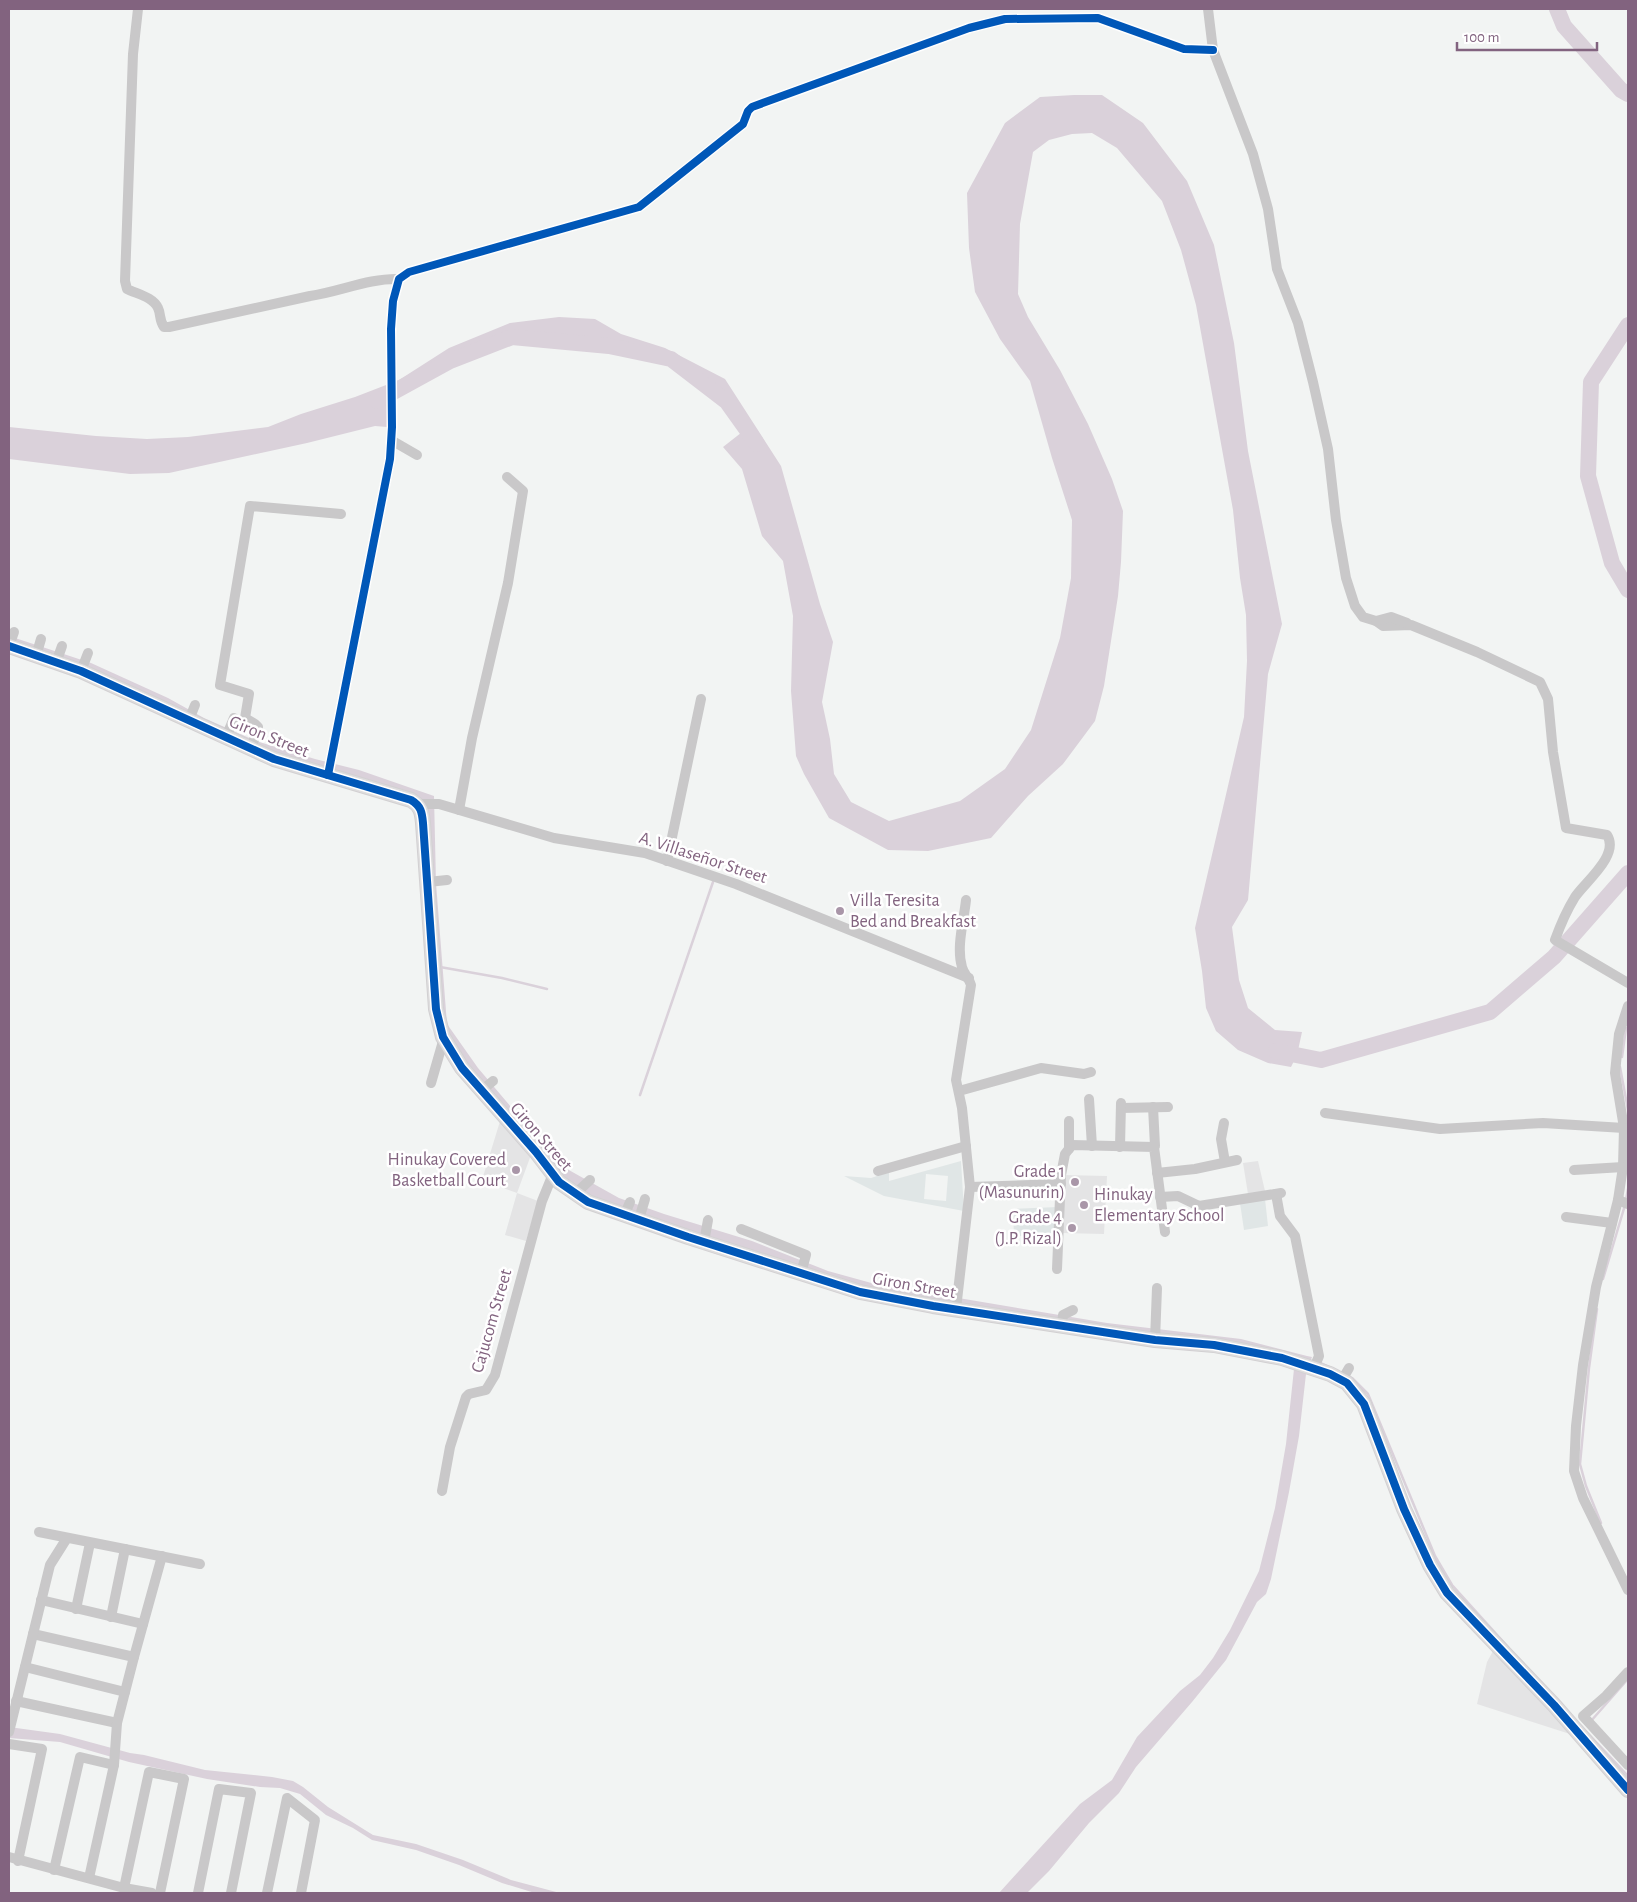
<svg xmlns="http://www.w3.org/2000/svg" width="1637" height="1902" viewBox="0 0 1637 1902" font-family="'Alegreya Sans',sans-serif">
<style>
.built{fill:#e4e4e5}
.green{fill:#e0e6e6;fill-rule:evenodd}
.water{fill:#dad1da}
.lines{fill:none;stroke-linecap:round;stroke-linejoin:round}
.stream{stroke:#dad1da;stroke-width:2.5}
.river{stroke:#dad1da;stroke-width:16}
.secondary-casing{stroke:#d2d0d2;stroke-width:16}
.street{stroke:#c9c8c9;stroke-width:10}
.secondary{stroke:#deddde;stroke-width:14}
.cycleway-casing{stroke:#fff;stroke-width:11}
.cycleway{stroke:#0057b8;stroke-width:8}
.poi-dot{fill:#a996a8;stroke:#fff;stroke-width:2}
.labels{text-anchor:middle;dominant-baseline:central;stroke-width:5;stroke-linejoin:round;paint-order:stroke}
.street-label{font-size:18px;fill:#82637f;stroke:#fff}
.poi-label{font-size:18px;fill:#82637f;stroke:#fff;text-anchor:end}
</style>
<rect width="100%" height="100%" fill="#f2f4f3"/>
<g class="built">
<path d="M501 1118 531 1155 517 1193 538 1201 526 1241 505 1235 517 1193 482 1180Z"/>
<path d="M1258 1161 1265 1191 1248 1194 1243 1163Z"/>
<path d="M1063 1175 1107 1176 1104 1234 1061 1233Z"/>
<path d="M1493 1651 1573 1735 1477 1704 1487 1662Z"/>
</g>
<g class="green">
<path d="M961 1161 964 1211 884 1196 844 1176 871 1178 889 1172V1181ZM926 1174 948 1176 946 1201 924 1199Z"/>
<path d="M1265 1199 1268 1226 1244 1230 1240 1203Z"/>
<path d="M1058 1207 1057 1237 1014 1236 1013 1209Z"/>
</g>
<g class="water">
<path d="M1074 95H1102L1143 123 1187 181 1214 245 1234 343 1248 451 1282 624 1268 674 1248 900 1232 927 1239 980 1248 1008 1275 1030 1302 1032 1297 1055 1291 1067 1268 1063 1238 1050 1216 1031 1206 1008 1202 971 1195 928 1244 717 1247 661 1246 615 1240 578 1233 510 1196 305 1181 250 1162 201 1117 148 1092 133 1072 134 1049 140 1033 152 1020 224 1018 294 1028 317 1060 370 1088 424 1112 479 1123 511 1121 562 1118 596 1104 686 1095 721 1063 764 1028 796 991 838 928 851 888 850 829 818 804 774 796 756 791 691 793 616 783 561 762 536 742 469 723 447 746 429 727 402 671 359 609 346 512 337 450 361 387 396V427L375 426 307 443 169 473 130 474 9 459V427L96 436 147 439 188 437 268 427 301 414 355 397 399 380 449 348 510 323 559 317 595 319 621 334 665 348 725 379 781 466 820 604 833 642 822 702 830 739 834 774 851 802 889 821 960 801 1005 769 1031 730 1060 638 1071 578 1072 520 1052 458 1030 381 1000 339 975 292 969 248 967 193 1005 123 1040 97Z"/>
<path d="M9 636 91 663 168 698 204 718 256 741 315 759 359 770 434 796 436 883 447 1024 478 1068 549 1152 567 1169 619 1198 664 1214 752 1241 828 1271 875 1284 1107 1323 1241 1339 1307 1356 1312 1357 1310 1362 1140 1332 876 1292 616 1207 566 1184 485 1091 445 1030 427 811 258 747 9 643Z"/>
<path d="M1294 1369 1306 1374 1299 1436 1289 1492 1271 1579 1266 1594 1257 1602 1226 1660 1192 1702 1136 1767 1119 1793 1089 1823 1049 1871 1027 1893H999L1080 1804 1112 1780 1137 1737 1180 1691 1200 1675 1213 1658 1230 1630 1259 1571 1275 1508 1286 1444Z"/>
<path d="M9 1727 60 1734 130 1753 144 1755 205 1770 272 1777 293 1781 303 1787 328 1807 373 1835 416 1844 463 1860 511 1880 560 1893H535L502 1883 459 1865 416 1850 372 1840 353 1828 326 1815 300 1794 280 1788 260 1787 207 1779 129 1762 60 1742 9 1738Z"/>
</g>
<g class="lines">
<g class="stream">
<path d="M440 967 502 978 547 989"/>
<path d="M1622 1057 1626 1028"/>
<path d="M1620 1067 1628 1110"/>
<path d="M640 1095 713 882"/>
<path d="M1626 1200 1628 1189"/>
<path d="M1603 1279 1625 1205"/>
<path d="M1597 1309 1589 1368 1580 1464 1586 1486 1601 1523"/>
<path d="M1318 1362 1329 1367"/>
<path d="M1348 1376 1352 1378 1368 1394 1435 1556 1452 1585 1508 1647"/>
<path d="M1591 1721 1627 1680"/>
<path d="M1581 1726 1628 1776"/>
</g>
<g class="river">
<path d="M1557 9 1564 26 1621 90 1628 94"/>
<path d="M1628 325 1591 382 1588 476 1612 563 1628 590"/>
<path d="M377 401 450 361 512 337 609 346 671 359 727 402 757 444"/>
<path d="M1276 1051 1321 1060 1490 1012 1554 957 1628 873"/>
</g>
<g class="secondary-casing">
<path id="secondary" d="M9 646 81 671 274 759 411 800C421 806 422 812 423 823L436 1009 443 1037 462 1068 536 1152 559 1182 588 1202 688 1237 860 1292 933 1306 1155 1340 1214 1345 1282 1358 1330 1374 1347 1383 1364 1404 1404 1509 1430 1565 1447 1593 1554 1705 1628 1790"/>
</g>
<g class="street">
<path d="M138 9 133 54 125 281 127 289C137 294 153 297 158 308 161 314 159 320 164 327H169L310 296C339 292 369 278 399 279"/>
<path d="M1208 9 1213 50 1253 154 1268 209 1277 269 1298 323 1313 382 1328 449 1336 520 1346 578 1355 606 1363 617 1376 621 1383 626 1411 625 1477 652 1540 682 1548 699 1553 752 1566 828 1607 835C1620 855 1585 882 1575 897 1567 910 1560 926 1555 940L1628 983"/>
<path d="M391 440 417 455"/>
<path d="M1376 621 1391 617 1407 623"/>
<path d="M9 646 14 632"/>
<path d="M36 656 41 639"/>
<path d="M56 663 62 646"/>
<path d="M81 671 88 653"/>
<path d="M189 720 195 705"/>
<path d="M226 737 234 718"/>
<path d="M251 749 258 727 255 724 245 718 249 694 220 685 250 506 341 514"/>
<path d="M328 775 390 459 392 427 391 329 393 301 399 279 409 272 639 207 743 124 748 111 752 107 969 28 1005 19 1098 18 1184 49 1213 50"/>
<path d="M417 804H439L554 838 645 853 736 884 969 978"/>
<path d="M459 810 472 738 508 583 523 491 507 477"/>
<path d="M667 861 701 699"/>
<path d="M428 882 447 880"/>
<path d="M1628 1006 1619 1034 1615 1073 1624 1128 1623 1167 1618 1200 1596 1287 1583 1365 1576 1426 1574 1471 1583 1498 1628 1590"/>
<path d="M431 1083 444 1038"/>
<path d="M481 1091 493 1081"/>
<path d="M959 1091 1041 1068 1084 1074 1091 1072"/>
<path d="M1089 1099 1092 1146"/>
<path d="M1153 1107 1155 1146"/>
<path d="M1121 1108 1168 1107"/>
<path d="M1325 1113 1440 1129 1543 1123 1624 1128"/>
<path d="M1224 1123 1221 1139 1225 1162"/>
<path d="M1120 1147 1121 1103"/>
<path d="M1069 1149V1121"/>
<path d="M539 1156 549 1147"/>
<path d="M1574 1170 1623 1167"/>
<path d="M878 1171 966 1146"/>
<path d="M1157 1173 1195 1169 1237 1160"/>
<path d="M970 1187 1061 1184"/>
<path d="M575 1194 590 1180"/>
<path d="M1276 1194 1280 1216 1295 1236 1319 1356 1314 1368"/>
<path d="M1160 1197 1178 1196 1199 1206 1281 1193"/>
<path d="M1618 1200 1628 1204"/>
<path d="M625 1214 630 1202"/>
<path d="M1566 1217 1612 1223"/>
<path d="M639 1219 645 1199"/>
<path d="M741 1229 806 1255 801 1273"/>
<path d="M704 1242 708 1220"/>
<path d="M1057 1269 1061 1175 1065 1154 1072 1145 1154 1147 1165 1232"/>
<path d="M956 1309 970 1187 962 1108 956 1080 971 985C969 978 964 974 962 967 956 947 964 920 966 900"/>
<path d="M1062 1325 1063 1315 1073 1310"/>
<path d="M1155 1340 1157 1288"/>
<path d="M1342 1380 1349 1368"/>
<path d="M442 1491 450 1447 466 1397 469 1394 486 1390 495 1375 542 1201 553 1174"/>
<path d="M39 1532 200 1564"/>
<path d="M41 1600 143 1624"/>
<path d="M76 1609 90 1543"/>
<path d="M111 1617 125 1549"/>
<path d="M33 1634 134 1657"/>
<path d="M25 1667 125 1692"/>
<path d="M1628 1672 1606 1696 1583 1716 1628 1765"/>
<path d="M16 1701 117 1723"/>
<path d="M9 1732 50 1565 67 1538"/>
<path d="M9 1744 42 1749 18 1861"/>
<path d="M114 1765 117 1723 134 1657 162 1556"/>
<path d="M9 1857 124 1888 152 1893"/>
<path d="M54 1870 80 1757 114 1765 89 1878"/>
<path d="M124 1888 149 1772 184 1779 160 1893"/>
<path d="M198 1893 219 1789 251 1793 231 1893"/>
<path d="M267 1893 287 1798 315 1820 301 1893"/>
</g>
<use href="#secondary" class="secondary"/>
<g class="cycleway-casing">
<g id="cycleway">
<path d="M9 646 81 671 274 759 411 800C421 806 422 812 423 823L436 1009 443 1037 462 1068 536 1152 559 1182 588 1202 688 1237 860 1292 933 1306 1155 1340 1214 1345 1282 1358 1330 1374 1347 1383 1364 1404 1404 1509 1430 1565 1447 1593 1554 1705 1628 1790"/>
<path d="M328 775 390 459 392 427 391 329 393 301 399 279 409 272 639 207 743 124 748 111 752 107 969 28 1005 19 1098 18 1184 49 1213 50"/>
</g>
</g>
<use href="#cycleway" class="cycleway"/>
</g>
<g class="poi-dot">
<circle cx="840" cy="911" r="5"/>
<circle cx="516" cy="1170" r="5"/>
<circle cx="1075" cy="1182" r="5"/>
<circle cx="1084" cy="1205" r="5"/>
<circle cx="1072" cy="1228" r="5"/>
</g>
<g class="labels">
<g class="street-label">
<text transform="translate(269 737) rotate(22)">Giron Street</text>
<text transform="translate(703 858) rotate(18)">A. Villaseñor Street</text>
<text transform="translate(541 1137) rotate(49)">Giron Street</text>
<text transform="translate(914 1286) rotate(10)">Giron Street</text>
<text transform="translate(492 1321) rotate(-74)">Cajucom Street</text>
</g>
<g class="poi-label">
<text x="850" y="901" text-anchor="start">Villa Teresita<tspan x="850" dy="21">Bed and Breakfast</tspan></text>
<text x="506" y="1160">Hinukay Covered<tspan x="506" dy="21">Basketball Court</tspan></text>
<text x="1065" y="1172">Grade 1<tspan x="1065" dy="21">(Masunurin)</tspan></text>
<text x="1094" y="1195" text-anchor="start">Hinukay<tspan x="1094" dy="21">Elementary School</tspan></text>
<text x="1062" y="1218">Grade 4<tspan x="1062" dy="21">(J.P. Rizal)</tspan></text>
</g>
</g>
<rect width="1637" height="1902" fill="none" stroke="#82637f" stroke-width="20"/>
<path d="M1457 42v8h140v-8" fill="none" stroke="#82637f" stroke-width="2.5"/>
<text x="1464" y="42" font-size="15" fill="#82637f" stroke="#ffffff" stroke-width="4" paint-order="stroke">100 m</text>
</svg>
